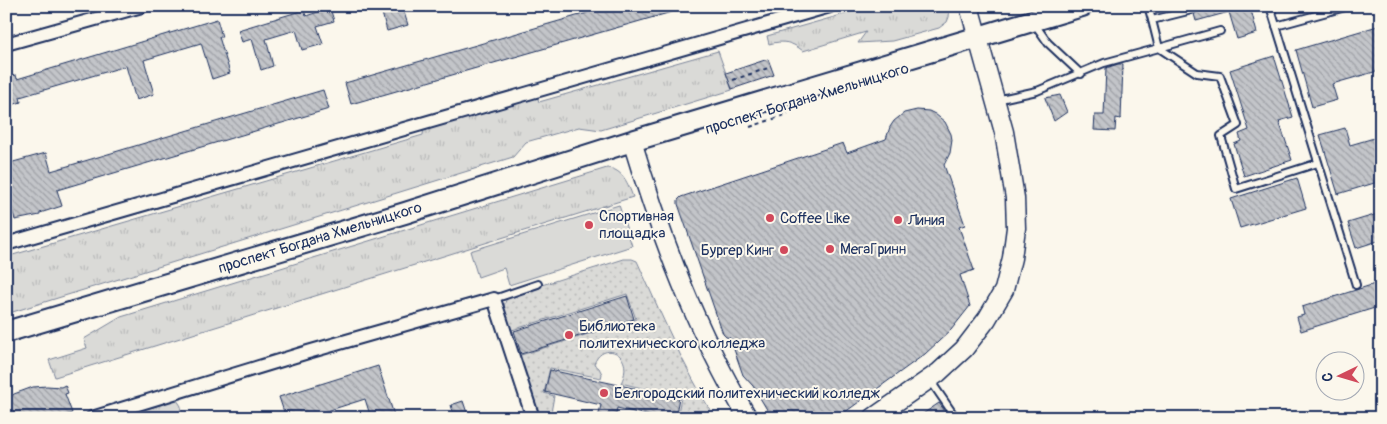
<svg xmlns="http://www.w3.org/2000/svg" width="1387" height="424" viewBox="0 0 1387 424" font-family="Pangolin,sans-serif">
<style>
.grass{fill:url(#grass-tufts);stroke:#7a849a}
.park{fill:url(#park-dots);stroke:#7a849a}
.garden{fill:#dadad7;stroke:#7a849a}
.building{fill:url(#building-back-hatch);stroke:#1b2f5e}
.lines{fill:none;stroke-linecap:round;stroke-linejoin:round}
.lane-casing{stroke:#1b2f5e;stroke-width:10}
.street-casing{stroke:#1b2f5e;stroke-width:16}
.secondary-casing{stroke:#1b2f5e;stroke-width:21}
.primary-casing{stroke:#1b2f5e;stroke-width:24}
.path{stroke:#1b2f5e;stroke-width:2;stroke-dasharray:4 4;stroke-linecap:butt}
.lane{stroke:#fbf7ec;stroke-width:6}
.street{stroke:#fbf7ec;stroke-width:12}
.secondary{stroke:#fbf7ec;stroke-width:18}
.primary{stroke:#fbf7ec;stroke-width:20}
.poi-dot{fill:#d1495b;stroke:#fbf7ec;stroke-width:2}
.labels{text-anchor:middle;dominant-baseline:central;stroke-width:4;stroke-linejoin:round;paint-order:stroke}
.street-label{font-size:15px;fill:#1b2f5e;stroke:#fbf7ec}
.poi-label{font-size:15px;fill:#1b2f5e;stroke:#fbf7ec;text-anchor:start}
</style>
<defs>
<pattern id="grass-tufts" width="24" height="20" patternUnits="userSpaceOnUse" patternTransform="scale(1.25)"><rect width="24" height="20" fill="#dadad7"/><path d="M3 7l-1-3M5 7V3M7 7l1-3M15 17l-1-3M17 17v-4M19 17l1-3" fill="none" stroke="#babbbb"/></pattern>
<pattern id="park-dots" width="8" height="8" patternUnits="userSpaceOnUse" patternTransform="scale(1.25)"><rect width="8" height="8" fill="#dadad7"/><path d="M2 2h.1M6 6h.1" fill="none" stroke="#babbbb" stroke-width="1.8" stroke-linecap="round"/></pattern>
<pattern id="building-back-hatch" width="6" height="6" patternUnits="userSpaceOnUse" patternTransform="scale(1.25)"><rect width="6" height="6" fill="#c3c5c9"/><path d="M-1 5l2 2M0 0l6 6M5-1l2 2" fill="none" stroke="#9ea0a6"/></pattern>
</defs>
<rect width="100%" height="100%" fill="#fbf7ec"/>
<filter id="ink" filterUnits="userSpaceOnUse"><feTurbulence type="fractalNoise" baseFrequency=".02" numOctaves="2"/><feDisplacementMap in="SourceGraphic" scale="10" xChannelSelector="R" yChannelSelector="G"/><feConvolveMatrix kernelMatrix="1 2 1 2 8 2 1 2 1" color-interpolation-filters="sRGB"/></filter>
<g filter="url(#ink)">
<g class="grass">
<path d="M873 6H950L949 17 947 22 939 28 892 41 858 43 866 32 803 51C792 42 783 40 769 44L767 36Z"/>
<path d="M718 51 732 90 601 130 579 127 526 142 513 157 6 314V257L423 135 424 125 536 93 539 102Z"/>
<path d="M607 168C623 169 628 184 633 197L55 377 49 360 87 348 84 339 121 317Z"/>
<path d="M173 399 177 400 181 406 180 414 177 418H108Z"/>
</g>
<path class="park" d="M624 259H632L637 261C661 314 684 368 715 418H677L681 398 621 383C636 354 603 339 594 364L599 368 602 374 601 378 550 368 544 393 554 396 550 418H535L518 358 521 355 636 319 627 294 512 330C502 321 501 303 510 295Z"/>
<path class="garden" d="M619 205 632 246 509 285 504 268 478 277 470 251Z"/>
<g class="building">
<path d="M380 6H402L408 25 387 31Z"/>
<path d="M611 6H682V9L351 104 345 83Z"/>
<path d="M1210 6H1250L1257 33 1237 39 1229 12 1196 21 1194 14Z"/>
<path d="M330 8 334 21 317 26 323 44 302 50 296 30 266 39 273 66 261 70 252 39 242 42 238 30 304 10 306 16Z"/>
<path d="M217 19 222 37H219L230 73 212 79 201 43 144 60 154 94 136 100 126 66 20 97 21 102 9 106 8 103 6 104V77L16 75 17 79Z"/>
<path d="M1381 25V70L1332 84 1337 100 1312 107 1296 50Z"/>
<path d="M1274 56 1293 117 1279 121 1292 160 1244 176 1234 144 1241 141 1239 134 1249 130 1230 70Z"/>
<path d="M768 59 774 75 732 89 726 73Z"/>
<path d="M1118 64H1123L1121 119 1116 118 1115 131 1094 130 1095 115H1104L1106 68Z"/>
<path d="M323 90 329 109 57 190 62 206 40 213V215L15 220 10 202 6 203V164L46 153 51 171Z"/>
<path d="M1060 95 1067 112 1054 121 1045 98Z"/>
<path d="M917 110 929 111 935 114 945 122 951 134 952 140 950 153 944 165 965 225 959 227 974 270 960 275 970 306 951 330 925 354 837 418H772L753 386 743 375 730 338 726 337 723 334 678 204V200L681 197 843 143 847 153 886 139 890 127 894 121 904 113Z"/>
<path d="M1345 128 1350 145 1381 136V181L1338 194 1320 135Z"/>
<path d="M1297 178 1306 208 1240 228 1231 199Z"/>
<path d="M1381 213V240L1356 248 1348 223Z"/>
<path d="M1381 282V306L1301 331 1297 317 1304 315 1302 307Z"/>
<path d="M627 296 634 319 521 354 514 331Z"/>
<path d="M378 366 395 418H371L365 399 305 418H286L279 397Z"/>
<path d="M550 370 679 398 675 418H659L617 408 615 418H598L601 405 545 392Z"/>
<path d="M65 385 68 393 65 394 72 413 56 418H6V400L14 394 33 387 47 386 61 387Z"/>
<path d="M463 401 468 416 455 418 451 405Z"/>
<path d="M939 403 950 418H917Z"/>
</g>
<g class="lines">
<g class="lane-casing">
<g id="lane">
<path d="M1148 6 1152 20"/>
<path d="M1270 6 1356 285"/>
<path d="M1034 23 1048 43 1081 74"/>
<path d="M1276 26 1349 6"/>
<path d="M1159 48 1197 73 1220 76 1238 125 1221 136 1236 189 1318 163"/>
<path d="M1159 48 1220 31"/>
<path d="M996 100 1037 91 1104 63 1159 48 1152 20 1188 11 1200 6"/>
<path d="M494 299 538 284"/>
<path d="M930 380 956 418"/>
</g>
</g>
<g class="street-casing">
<g id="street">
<path d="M6 44 142 6"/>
<path d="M6 244 830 6"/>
<path d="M92 418 308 352 494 299 533 418"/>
</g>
</g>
<g class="secondary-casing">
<g id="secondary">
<path d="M632 141C661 237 696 331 748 418"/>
<path d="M873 418 938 373 964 349 987 319 1004 290 1012 258 1016 228 1015 198 1004 132 969 6"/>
</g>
</g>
<g class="primary-casing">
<path id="primary" d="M6 332 405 213 632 141 1082 6"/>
</g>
<g class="path">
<path d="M733 80 771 67"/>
<path d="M750 127 788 114"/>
</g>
<use href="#lane" class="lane"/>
<use href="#street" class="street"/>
<use href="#secondary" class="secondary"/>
<use href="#primary" class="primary"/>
</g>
</g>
<g class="poi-dot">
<circle cx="770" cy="218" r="5"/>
<circle cx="898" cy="220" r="5"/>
<circle cx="589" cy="225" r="5"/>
<circle cx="830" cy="249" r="5"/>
<circle cx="784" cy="250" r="5"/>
<circle cx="569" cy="335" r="5"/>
<circle cx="604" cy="393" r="5"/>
</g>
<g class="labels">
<g class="street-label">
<text transform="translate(807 99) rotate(-17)">проспект Богдана Хмельницкого</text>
<text transform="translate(320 238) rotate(-17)">проспект Богдана Хмельницкого</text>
</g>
<g class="poi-label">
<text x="599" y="216">Спортивная<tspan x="599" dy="17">площадка</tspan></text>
<text x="780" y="218">Coffee Like</text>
<text x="908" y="220">Линия</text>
<text x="840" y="249">МегаГринн</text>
<text x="774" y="250" text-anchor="end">Бургер Кинг</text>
<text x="579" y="326">Библиотека<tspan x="579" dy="17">политехнического колледжа</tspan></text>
<text x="614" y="393">Белгородский политехнический колледж</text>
</g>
</g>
<rect width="1387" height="424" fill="none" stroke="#fbf7ec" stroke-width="25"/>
<rect x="12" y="12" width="1362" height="399" fill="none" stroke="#1b2f5e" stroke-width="2" filter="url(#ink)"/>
<g transform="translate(1340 376) rotate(265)"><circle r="24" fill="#fbf7ec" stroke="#a1a7b3"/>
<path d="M0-4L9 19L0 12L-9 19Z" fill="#d1495b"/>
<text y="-8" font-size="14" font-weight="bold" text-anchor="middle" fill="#1b2f5e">С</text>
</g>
</svg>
